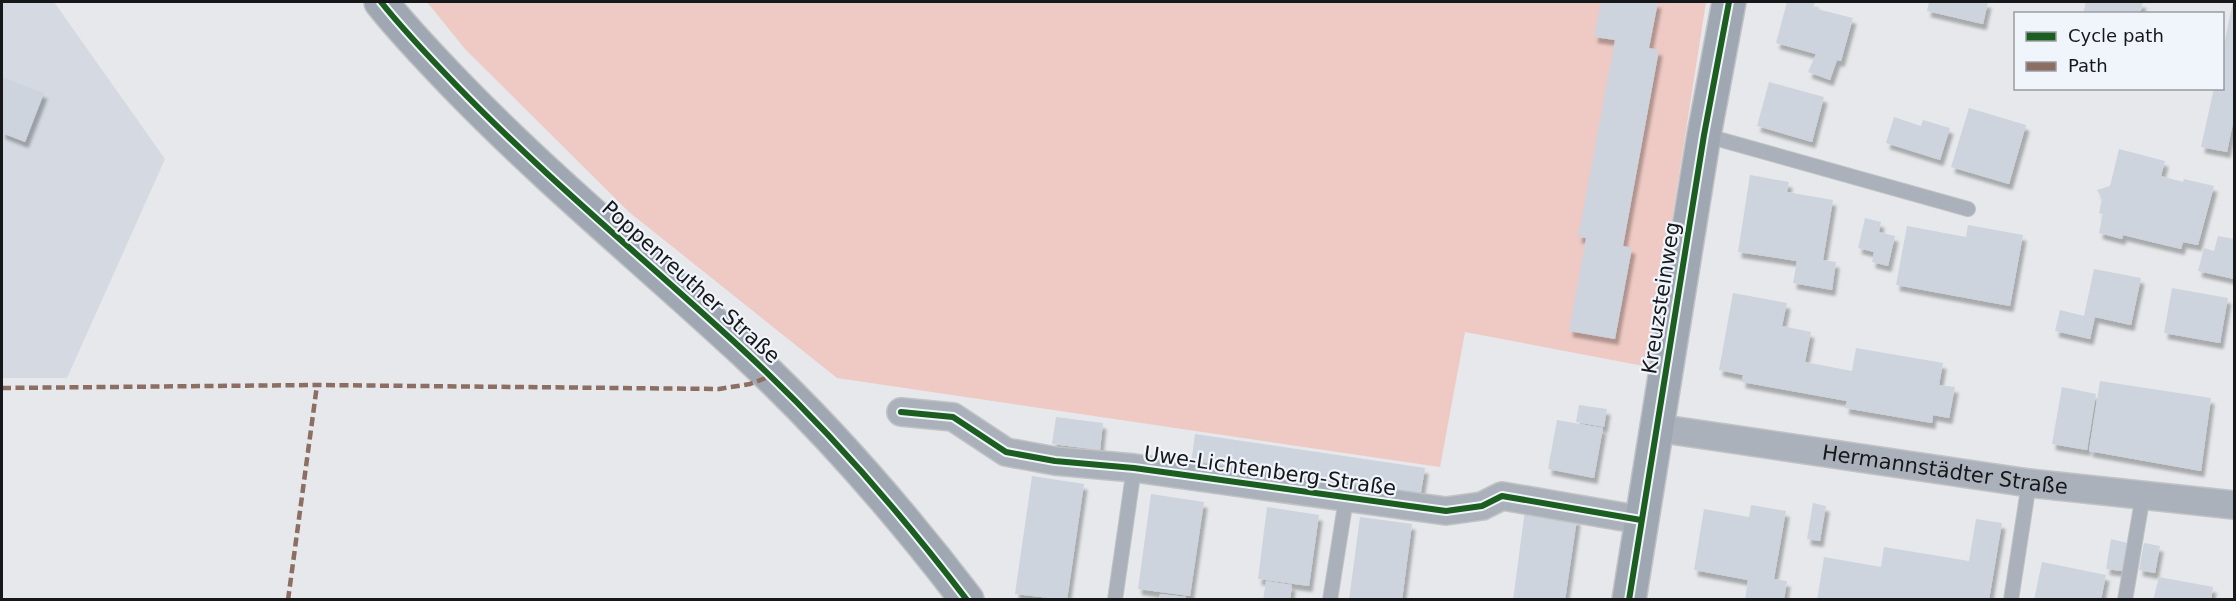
<svg xmlns="http://www.w3.org/2000/svg" width="2236" height="601" viewBox="0 0 2236 601" font-family="'DejaVu Sans',sans-serif">
<style>
.built{fill:#d5dae2}
.green{fill:#efc9c3}
.building{fill:#cdd4de;filter:url(#shadow)}
.lines{fill:none;stroke-linecap:round;stroke-linejoin:round}
.lane-casing{stroke:#c1c2c4;stroke-width:16}
.street-casing{stroke:#c1c2c4;stroke-width:30}
.secondary-casing{stroke:#c1c2c4;stroke-width:36}
.lane{stroke:#aab1bb;stroke-width:14}
.street{stroke:#aab1bb;stroke-width:27}
.secondary{stroke:#9fa7b2;stroke-width:33}
.quiet{stroke:#8d6e63;stroke-width:4.5;stroke-dasharray:9 4.5;stroke-linecap:butt}
.cycleway-casing{stroke:#f0f4fb;stroke-width:10}
.cycleway{stroke:#1b5e20;stroke-width:6}
.labels{text-anchor:middle;dominant-baseline:central;stroke-width:4.5;stroke-linejoin:round;paint-order:stroke}
.street-label{font-size:21px;fill:#161719;stroke:#f0f4fb}
</style>
<defs>
<filter id="shadow"><feDropShadow dx="3.5" dy="6" stdDeviation="1.5" flood-color="#0004"/></filter>
</defs>
<rect width="100%" height="100%" fill="#e6e8eb"/>
<path class="built" d="M2 2H54L165 159 67 378H2Z"/>
<path class="green" d="M427 2H1706L1649 367 1465 332 1440 467 837 378 629 212 465 49Z"/>
<g class="building">
<path d="M1601 2H1658L1649 48 1659 50 1623 246 1632 248 1615 339 1569 331 1586 238 1578 237 1615 40 1594 37Z"/>
<path d="M1787 2H1815L1813 8 1853 18 1841 61 1837 60 1830 80 1808 72 1816 54 1776 43Z"/>
<path d="M1929 2H1988L1983 24 1927 11Z"/>
<path d="M2086 2H2143L2140 14H2083Z"/>
<path d="M2233 2 2234 118 2227 152 2201 147 2214 88H2223V49Z"/>
<path d="M2 77 44 93 25 142 2 133Z"/>
<path d="M1769 82 1824 97 1812 142 1757 126Z"/>
<path d="M1969 108 2026 125 2009 184 1951 167Z"/>
<path d="M1894 117 1921 126 1923 120 1950 128 1940 160 1886 143Z"/>
<path d="M2119 149 2165 161 2161 176 2183 182 2184 179 2214 186 2198 245 2183 242 2181 249 2123 235 2122 239 2099 233 2103 214 2099 213 2102 199 2097 190 2110 186Z"/>
<path d="M1750 175 1789 182 1787 192 1833 200 1823 260 1836 262 1832 290 1793 283 1797 261 1738 252Z"/>
<path d="M1865 218 1881 222 1879 232 1895 236 1888 266 1872 262 1874 252 1858 248Z"/>
<path d="M1968 225 2023 235 2010 306 1896 285 1907 226 1966 237Z"/>
<path d="M2218 236 2234 239V279L2198 271 2204 248 2214 251Z"/>
<path d="M2094 269 2141 278 2131 325 2095 317 2090 339 2055 331 2060 310 2084 316Z"/>
<path d="M2172 288 2228 298 2220 343 2164 333Z"/>
<path d="M1733 293 1787 303 1782 326 1811 332 1805 362 1852 371 1856 348 1943 363 1939 385 1955 387 1949 418 1933 415 1932 423 1845 408 1847 401 1742 382 1743 375 1719 370Z"/>
<path d="M2100 381 2211 398 2201 471 2089 451Z"/>
<path d="M2062 387 2096 394 2087 450 2052 444Z"/>
<path d="M1579 405 1607 409 1604 427 1576 422Z"/>
<path d="M1056 417 1103 423 1100 450 1052 444Z"/>
<path d="M1557 420 1603 428 1594 478 1548 469Z"/>
<path d="M1195 434 1425 468 1420 498 1191 464Z"/>
<path d="M1032 476 1084 484 1067 600 1015 594Z"/>
<path d="M1151 494 1204 502 1190 596 1138 589Z"/>
<path d="M1813 503 1826 506 1820 541 1807 539Z"/>
<path d="M1751 505 1786 511 1774 579 1787 581 1784 600H1745L1748 580 1694 570 1704 509 1749 517Z"/>
<path d="M1267 507 1319 515 1309 586 1258 579Z"/>
<path d="M1525 510 1577 519 1565 600H1513Z"/>
<path d="M1360 517 1412 524 1402 600H1349Z"/>
<path d="M1976 519 2002 523 1989 600H1817L1824 557 1881 567 1884 547 1969 561Z"/>
<path d="M2111 539 2127 543 2122 571 2106 569Z"/>
<path d="M2144 543 2160 546 2155 573 2139 570Z"/>
<path d="M2042 562 2106 575 2101 600H2034Z"/>
<path d="M2159 577 2213 587 2211 600H2153Z"/>
<path d="M1266 581 1292 585 1290 600H1263Z"/>
<path d="M1160 594 1186 597V600H1159Z"/>
</g>
<g class="lines">
<g class="lane-casing">
<g id="lane">
<path d="M1704 135 1968 209"/>
<path d="M1115 600 1134 468"/>
<path d="M1330 600 1346 499"/>
<path d="M2011 600 2029 483"/>
<path d="M2125 600 2143 495"/>
</g>
</g>
<g class="street-casing">
<g id="street">
<path d="M901 412 953 417 1006 452 1055 461 1134 468 1446 511 1482 506 1502 496 1641 520"/>
<path id="s1" d="M1657 428 2029 483 2234 505"/>
</g>
</g>
<g class="secondary-casing">
<g id="secondary">
<path d="M381 2C404 31 430 58 457 86 547 179 648 262 743 350 825 426 899 511 967 600"/>
<path d="M1629 600 1704 135 1729 2"/>
</g>
</g>
<use href="#lane" class="lane"/>
<use href="#street" class="street"/>
<use href="#secondary" class="secondary"/>
<g class="quiet">
<path d="M2 388 317 385 719 389 750 384 771 376"/>
<path d="M288 600 317 385"/>
</g>
<g class="cycleway-casing">
<g id="cycleway">
<path d="M381 2C404 31 430 58 457 86 547 179 648 262 743 350 825 426 899 511 967 600"/>
<path d="M901 412 953 417 1006 452 1055 461 1134 468 1446 511 1482 506 1502 496 1641 520"/>
<path d="M1629 600 1704 135 1729 2"/>
</g>
</g>
<use href="#cycleway" class="cycleway"/>
</g>
<g class="labels">
<g class="street-label">
<text transform="translate(691 282) rotate(42)">Poppenreuther Straße</text>
<text transform="translate(1661 298) rotate(-81)">Kreuzsteinweg</text>
<text stroke="none"><textPath href="#s1" startOffset="291">Hermannstädter Straße</textPath></text>
<text transform="translate(1270 471) rotate(8)">Uwe-Lichtenberg-Straße</text>
</g>
</g>
<rect width="2236" height="601" fill="none" stroke="#161719" stroke-width="6"/>
<rect x="2014" y="12" width="210" height="78" fill="#f0f4fb" stroke="#999ca1" stroke-width="1.5"/>
<rect x="2026" y="32" width="30" height="9" fill="#1b5e20" stroke="#999ca1" stroke-width="1.5"/>
<text x="2068" y="42" font-size="18" fill="#161719">Cycle path</text>
<rect x="2026" y="62" width="30" height="9" fill="#8d6e63" stroke="#999ca1" stroke-width="1.5"/>
<text x="2068" y="72" font-size="18" fill="#161719">Path</text>
</svg>
